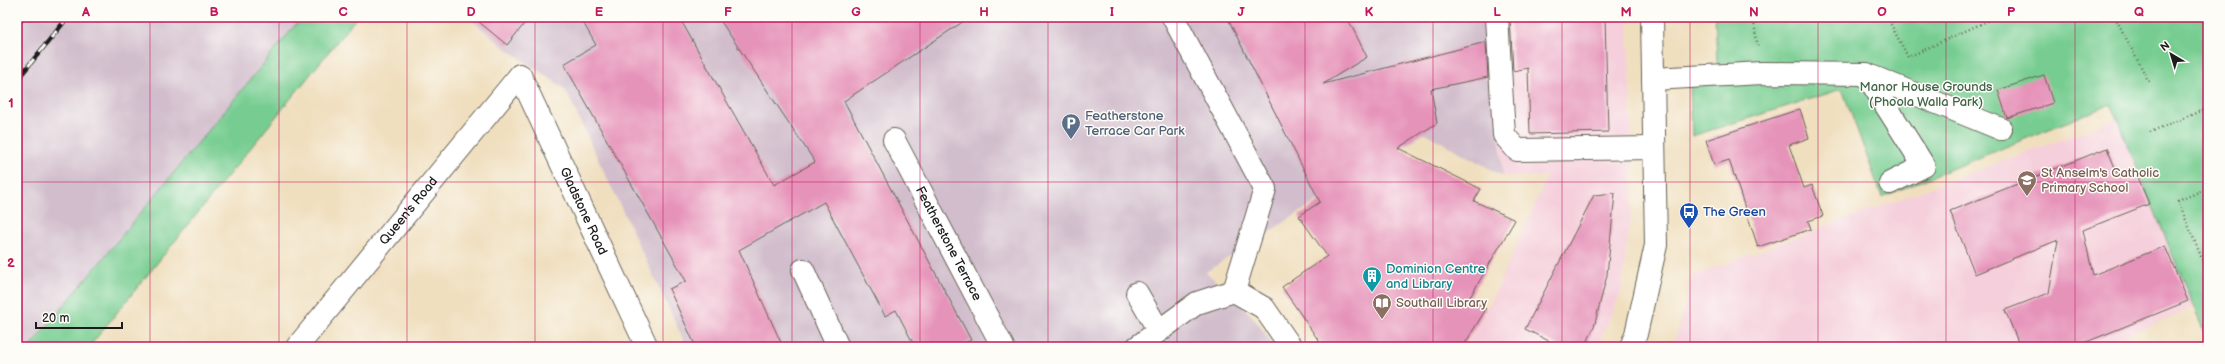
<svg xmlns="http://www.w3.org/2000/svg" width="2225" height="364" viewBox="0 0 2225 364" font-family="'Balsamiq Sans',sans-serif">
<style>
.built{fill:#f5cfdb}
.industrial{fill:#d1bdcc}
.green{fill:#77cd91;stroke:#4a7456}
.building{fill:#e693b9}
.lines{fill:none;stroke-linecap:round;stroke-linejoin:round}
.minor-casing{stroke:#666055;stroke-width:24}
.path{stroke:#666055;stroke-width:2.5;stroke-dasharray:1 3;stroke-linecap:butt}
.minor{stroke:#fff;stroke-width:22}
.rail-casing{stroke:#1c1c1c;stroke-width:4.5}
.rail{stroke:#fdfcf7;stroke-width:3;stroke-dasharray:9;stroke-linecap:butt}
.grid{fill:none;stroke:#c2185b;stroke-width:1;stroke-opacity:0.55}
.labels{text-anchor:middle;dominant-baseline:central;stroke-width:3;stroke-linejoin:round;paint-order:stroke}
.park-label{font-size:13px;fill:#40634b;stroke:#fdfcf7}
.service-label{font-size:13px;fill:#4e5e75;stroke:#fdfcf7;text-anchor:start}
.education-label{font-size:13px;fill:#785e54;stroke:#fdfcf7;text-anchor:start}
.street-label{font-size:13px;fill:#1c1c1c;stroke:#fdfcf7}
.transit-label{font-size:13px;fill:#164399;stroke:#fdfcf7;text-anchor:start}
.culture-label{font-size:13px;fill:#0d838f;stroke:#fdfcf7;text-anchor:start}
.neatline{fill:none;stroke:#c2185b;stroke-width:1.5}
.grid-label{font-size:13px;text-anchor:middle;font-weight:bold;fill:#c2185b}
</style>
<rect width="100%" height="100%" fill="#fdfcf7"/>
<filter id="ink" filterUnits="userSpaceOnUse"><feTurbulence type="fractalNoise" baseFrequency=".025" numOctaves="2"/><feDisplacementMap in="SourceGraphic" scale="8" xChannelSelector="R" yChannelSelector="G"/><feConvolveMatrix kernelMatrix="1 2 1 2 8 2 1 2 1" color-interpolation-filters="sRGB"/></filter>
<filter id="wash" filterUnits="userSpaceOnUse"><feTurbulence type="fractalNoise" baseFrequency=".012" numOctaves="4" result="noise"/><feDisplacementMap in="SourceGraphic" scale="16" xChannelSelector="R" yChannelSelector="G"/><feGaussianBlur stdDeviation="0.9" result="paint"/><feColorMatrix in="noise" values="0 0 0 0 0 0 0 0 0 0 0 0 0 0 0 0 0 1.4 0 .05"/><feComposite in="paint" operator="in"/></filter>
<g filter="url(#wash)">
<rect width="100%" height="100%" fill="#f0dfbf"/>
<g class="built">
<path d="M1489 17H1628L1633 197 1621 293 1597 347H1465L1492 299 1547 177 1503 176Z"/>
<path d="M2117 119 2195 307 2095 347H1920L1918 343 1910 347H1673L1692 276Z"/>
</g>
<g class="industrial">
<path d="M17 17H302L30 347H17Z"/>
<path d="M468 17H1489L1503 176 1425 133 1206 272 1253 317 1275 347H687L565 89 504 47Z"/>
</g>
<g class="green">
<path d="M302 17H357L89 347H30Z"/>
<path d="M1715 17H2208V342L2111 104 1882 197 1842 89 1692 136 1690 85 1718 83Z"/>
</g>
<g id="blocks">
<g class="building">
<path d="M473 17H530L507 45Z"/>
<path d="M580 17H679L774 185 815 162 718 17H970L844 101 971 340 957 347H915L896 310 885 316 824 202 739 250 783 347H696L669 289 686 281 564 64 596 45Z"/>
<path d="M1227 17H1347L1367 57 1323 84 1486 42 1488 77 1431 89 1437 123 1398 148 1481 189 1474 201 1515 220 1469 299 1486 309 1463 347H1323L1282 287 1327 256 1299 216 1320 202Z"/>
<path d="M1510 17H1605L1608 132 1530 134 1528 68 1513 71Z"/>
<path d="M2044 75 2053 103 2007 118 1998 90Z"/>
<path d="M1800 109 1809 138 1789 145 1804 188 1812 185 1823 216 1808 221 1811 229 1758 247 1729 160 1714 165 1706 140Z"/>
<path d="M2107 148 2118 175 2134 168 2149 204 2083 230 2093 275 2165 246 2188 301 2074 347H2020L2005 310 2049 293 2058 240 1975 274 1950 211Z"/>
<path d="M1615 193 1607 275 1594 327 1585 347H1561L1525 329 1594 195Z"/>
</g>
</g>
</g>
<g filter="url(#ink)">
<use href="#blocks" fill-opacity="0" stroke="#666055" stroke-width="1"/>
<g class="lines">
<g class="minor-casing">
<g id="minor">
<path d="M1173 17 1265 189 1234 291"/>
<path d="M1497 17 1504 135 1517 150 1654 148"/>
<path d="M1653 79 1762 73 1866 74"/>
<path id="s1" d="M894 140 1003 347"/>
<path d="M1890 183 1924 166 1866 74 2001 129"/>
<path d="M803 270 838 347"/>
<path d="M1137 293 1159 331"/>
<path id="s2" d="M297 347 520 75 647 347"/>
<path d="M1137 347 1197 303 1234 291 1264 308 1291 347"/>
<path d="M1631 347 1636 334 1656 245 1652 17"/>
</g>
</g>
<g class="path">
<path d="M1753 17 1758 48"/>
<path d="M1887 17 1908 57 1996 17"/>
<path d="M2115 17 2149 82"/>
<path d="M1678 21 1725 17"/>
<path d="M1889 21 1897 17"/>
<path d="M2150 132 2208 108"/>
<path d="M2208 188 2178 201 2208 273"/>
</g>
<use href="#minor" class="minor"/>
<g class="rail-casing">
<g id="rail">
<path d="M17 25 24 17"/>
<path d="M17 80 68 17"/>
</g>
</g>
<use href="#rail" class="rail"/>
</g>
</g>
<path class="grid" d="M150 17V347M279 17V347M407 17V347M535 17V347M663 17V347M792 17V347M920 17V347M1048 17V347M1177 17V347M1305 17V347M1433 17V347M1562 17V347M1690 17V347M1818 17V347M1946 17V347M2075 17V347M17 182H2208"/>
<defs>
<g id="parking-pin" transform="scale(1)"><path d="M0 17L-7.5 6A9.5 9.5 0 1 1 7.5 6Z" fill="#5c6f8a" stroke="#fdfcf7"/><path d="M-3.5-5.5H1a3.5 3.5 0 0 1 0 7H-1V5.5H-3.5ZM-1-3.4V-.6H.8a1.4 1.4 0 0 0 0-2.8Z" fill="#fff"/></g>
<g id="school-pin" transform="scale(1)"><path d="M0 17L-7.5 6A9.5 9.5 0 1 1 7.5 6Z" fill="#8d6e63" stroke="#fdfcf7"/><path d="M0-5L7-2L0 1L-7-2ZM-4 1L0 2.5L4 1V4Q0 6-4 4Z" fill="#fff"/></g>
<g id="bus-pin" transform="scale(1)"><path d="M0 17L-7.5 6A9.5 9.5 0 1 1 7.5 6Z" fill="#1a4fb4" stroke="#fdfcf7"/><path d="M-5-6H5V4H4V6H2V4H-2V6H-4V4H-5ZM-3.5-4V0h7V-4ZM-3.5 1.2v1.5H-2V1.2ZM2 1.2v1.5H3.5V1.2Z" fill="#fff"/></g>
<g id="building-pin" transform="scale(1)"><path d="M0 17L-7.5 6A9.5 9.5 0 1 1 7.5 6Z" fill="#0f9aa8" stroke="#fdfcf7"/><path d="M-4-6H4V6H1V3H-1V6H-4ZM-2.5-4.3h1.7v1.8h-1.7ZM.8-4.3h1.7v1.8H.8ZM-2.5-1h1.7V.8h-1.7ZM.8-1h1.7V.8H.8Z" fill="#fff"/></g>
<g id="library-pin" transform="scale(1)"><path d="M0 17L-7.5 6A9.5 9.5 0 1 1 7.5 6Z" fill="#8d6e63" stroke="#fdfcf7"/><path d="M-6-4Q-3-5.5-.7-3.5V5Q-3 3-6 4ZM6-4Q3-5.5 .7-3.5V5Q3 3 6 4Z" fill="#fff"/></g>
</defs>
<g fill-rule="evenodd">
<use href="#parking-pin" x="1071" y="123"/>
<use href="#school-pin" x="2027" y="180"/>
<use href="#bus-pin" x="1689" y="212"/>
<use href="#building-pin" x="1372" y="276"/>
<use href="#library-pin" x="1382" y="303"/>
</g>
<g class="labels">
<g class="park-label">
<text x="1926" y="87">Manor House Grounds<tspan x="1926" dy="15">(Phoola Walla Park)</tspan></text>
</g>
<g class="service-label">
<text x="1085" y="116">Featherstone<tspan x="1085" dy="15">Terrace Car Park</tspan></text>
</g>
<g class="education-label">
<text x="2041" y="173">St Anselm's Catholic<tspan x="2041" dy="15">Primary School</tspan></text>
<text x="1396" y="303">Southall Library</text>
</g>
<g class="street-label">
<text stroke="none"><textPath href="#s2" startOffset="176">Queen's Road</textPath></text>
<text stroke="none"><textPath href="#s2" startOffset="502">Gladstone Road</textPath></text>
<text stroke="none"><textPath href="#s1" startOffset="117">Featherstone Terrace</textPath></text>
</g>
<g class="transit-label">
<text x="1703" y="212">The Green</text>
</g>
<g class="culture-label">
<text x="1386" y="269">Dominion Centre<tspan x="1386" dy="15">and Library</tspan></text>
</g>
</g>
<rect width="2225" height="364" fill="none" stroke="#fdfcf7" stroke-width="44"/>
<g transform="translate(2171 54) rotate(322)" stroke="#fdfcf7" stroke-width="3" paint-order="stroke">
<path d="M0-3L7 15L0 10L-7 15Z" fill="#1c1c1c"/>
<text y="-6" font-size="11" font-weight="bold" text-anchor="middle" fill="#1c1c1c">N</text>
</g>
<path d="M36 322v6h86v-6" fill="none" stroke="#1c1c1c" stroke-width="2"/>
<text x="42" y="322" font-size="12" fill="#1c1c1c" stroke="#fdfcf7" stroke-width="3" paint-order="stroke">20 m</text>
<rect x="22" y="22" width="2181" height="320" class="neatline"/>
<g class="grid-label">
<text x="86" y="16">A</text>
<text x="214" y="16">B</text>
<text x="343" y="16">C</text>
<text x="471" y="16">D</text>
<text x="599" y="16">E</text>
<text x="728" y="16">F</text>
<text x="856" y="16">G</text>
<text x="984" y="16">H</text>
<text x="1112" y="16">I</text>
<text x="1241" y="16">J</text>
<text x="1369" y="16">K</text>
<text x="1497" y="16">L</text>
<text x="1626" y="16">M</text>
<text x="1754" y="16">N</text>
<text x="1882" y="16">O</text>
<text x="2011" y="16">P</text>
<text x="2139" y="16">Q</text>
<text x="11" y="107">1</text>
<text x="11" y="267">2</text>
</g>
</svg>
